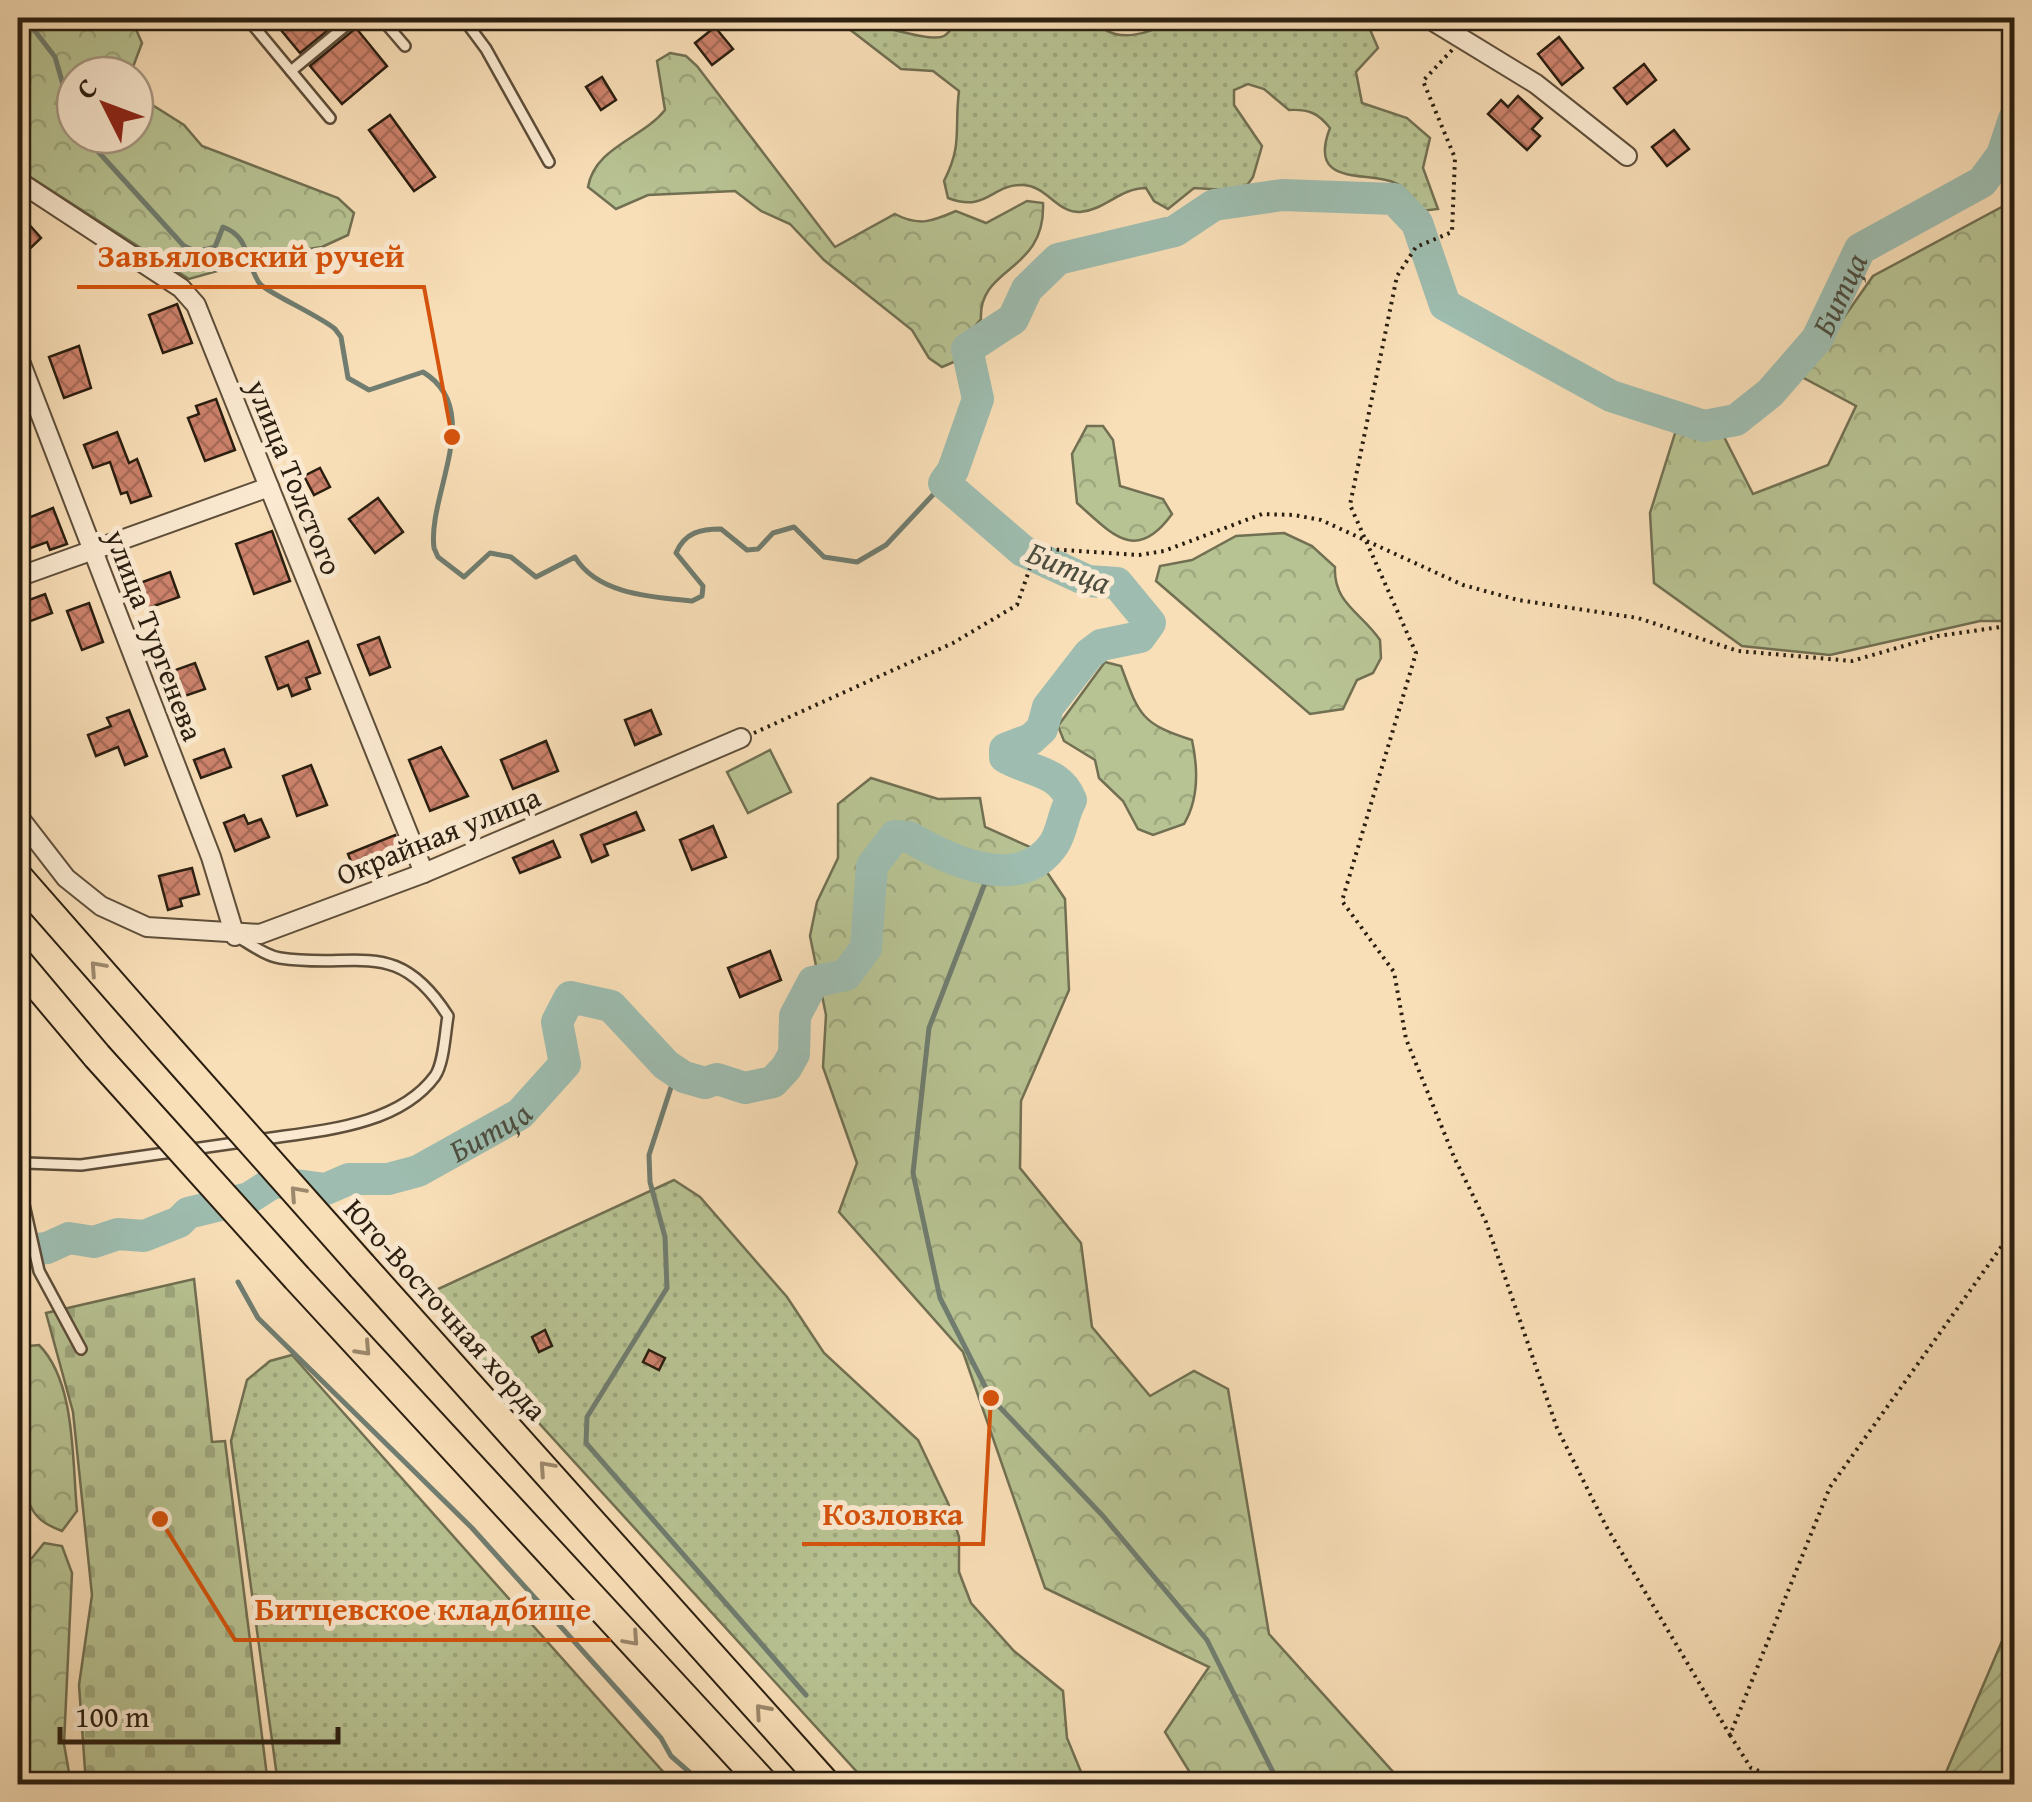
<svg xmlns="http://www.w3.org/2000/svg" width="2032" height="1802" viewBox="0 0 2032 1802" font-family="'Gentium Book Plus',serif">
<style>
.grass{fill:url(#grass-dots);stroke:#717052;stroke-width:2.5}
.forest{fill:url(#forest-crowns);stroke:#717052;stroke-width:2.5}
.cemetery{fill:url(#cemetery-stones);stroke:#717052;stroke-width:2.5}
.park{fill:#b8c393;stroke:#717052;stroke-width:2.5}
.garden{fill:url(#garden-furrows);stroke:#717052;stroke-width:2.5}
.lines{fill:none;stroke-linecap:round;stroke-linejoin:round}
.stream{stroke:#707d70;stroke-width:5}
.river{stroke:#9ebdb0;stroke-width:32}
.building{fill:url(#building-cross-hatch);stroke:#2a1e10;stroke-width:2.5}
.lane-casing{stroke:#5e4e3a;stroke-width:14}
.street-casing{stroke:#5e4e3a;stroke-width:22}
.primary-casing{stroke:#2a1e10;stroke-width:32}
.path{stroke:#2a1e10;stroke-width:4;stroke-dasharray:2.5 5;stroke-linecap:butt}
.lane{stroke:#fbead1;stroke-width:9}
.street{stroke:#fbead1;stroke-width:18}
.primary{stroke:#f9dfb8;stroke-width:28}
.primary-bridge-casing{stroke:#2a1e10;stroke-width:32;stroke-linecap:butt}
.primary-bridge{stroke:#f9dfb8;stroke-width:28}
.oneway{stroke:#9c886c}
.labels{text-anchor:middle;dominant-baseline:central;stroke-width:10;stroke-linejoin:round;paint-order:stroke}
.street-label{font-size:30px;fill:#2a1e10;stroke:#fbead1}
.water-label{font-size:32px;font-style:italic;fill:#4d4e40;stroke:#fbead1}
.leader{fill:none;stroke:#d5530c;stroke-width:4}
.callout-dot{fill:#d5530c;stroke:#fbead1;stroke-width:4}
.callout-label{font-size:32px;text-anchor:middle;font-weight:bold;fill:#d5530c;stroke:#fbead1;stroke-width:10;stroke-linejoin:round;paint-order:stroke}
</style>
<defs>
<pattern id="grass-dots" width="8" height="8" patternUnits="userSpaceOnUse" patternTransform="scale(2.5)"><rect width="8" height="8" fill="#b8c393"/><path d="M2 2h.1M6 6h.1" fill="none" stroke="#9ea77e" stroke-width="1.8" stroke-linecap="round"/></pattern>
<pattern id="forest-crowns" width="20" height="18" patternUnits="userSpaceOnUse" patternTransform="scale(2.5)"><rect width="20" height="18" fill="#b8c393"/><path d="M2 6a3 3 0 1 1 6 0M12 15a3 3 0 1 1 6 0" fill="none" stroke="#9ea77e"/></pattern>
<pattern id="cemetery-stones" width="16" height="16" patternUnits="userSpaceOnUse" patternTransform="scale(2.5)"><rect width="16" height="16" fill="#b8c393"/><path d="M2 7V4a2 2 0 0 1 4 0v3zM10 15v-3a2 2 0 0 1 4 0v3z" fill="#9ea77e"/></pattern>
<pattern id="garden-furrows" width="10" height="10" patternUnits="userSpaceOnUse" patternTransform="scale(2.5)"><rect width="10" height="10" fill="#b8c393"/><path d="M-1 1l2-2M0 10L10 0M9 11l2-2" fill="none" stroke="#9ea77e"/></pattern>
<pattern id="building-cross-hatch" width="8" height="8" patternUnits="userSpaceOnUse" patternTransform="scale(2.5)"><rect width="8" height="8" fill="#ce836d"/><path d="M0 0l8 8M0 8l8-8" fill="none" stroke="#a76b58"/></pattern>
</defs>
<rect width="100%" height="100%" fill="#f9dfb8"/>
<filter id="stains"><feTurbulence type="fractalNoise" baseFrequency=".002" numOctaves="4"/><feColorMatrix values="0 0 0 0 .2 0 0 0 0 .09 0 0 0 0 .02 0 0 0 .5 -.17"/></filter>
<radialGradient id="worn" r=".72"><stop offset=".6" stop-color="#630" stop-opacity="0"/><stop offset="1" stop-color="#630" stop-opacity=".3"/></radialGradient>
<g class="grass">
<path d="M835 18C861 17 928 44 944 36 950 33 955 23 960 18H1093C1113 47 1151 34 1175 18H1365L1378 48 1356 72 1362 103 1407 118 1430 138 1423 168 1438 209 1421 211C1413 197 1403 183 1386 180 1356 173 1309 182 1330 128 1318 113 1309 109 1289 110L1264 89 1248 84 1234 90V105L1262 146 1253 177 1243 191 1194 188 1168 209 1154 201 1146 188C1120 188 1105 210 1080 212 1057 213 1047 186 1023 185 991 184 987 213 948 198L944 181C963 144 954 130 959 91L933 71 901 69Z"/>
<path d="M674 1180 700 1197 787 1297 824 1353 918 1440 948 1503 959 1537V1572L971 1603 1014 1651 1063 1691 1067 1738 1086 1784H868L423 1296Z"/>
<path d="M292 1355 674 1784H278L231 1441 247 1380 270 1361Z"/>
</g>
<g class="forest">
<path d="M41 18H131L142 43 130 75H75V135H135V94L184 125 202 146 338 198 354 213 348 235 322 247 282 253 189 279 18 169V33Z"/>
<path d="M670 53 686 56 697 66 835 247 895 214C919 227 933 221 956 211L986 223 1027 201 1043 203C1046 273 978 266 981 319L959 345 956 361 942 367 929 358 912 330 824 260 790 224 761 211 735 191 648 195 616 209 588 187C595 147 642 139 665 110L657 61Z"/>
<path d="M2011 202 2014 205V621H1980L1830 655 1742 646 1654 583 1650 513 1677 427 1720 429 1753 494 1828 465 1856 406 1802 377 1873 276Z"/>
<path d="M1087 426H1103L1113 440 1120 486 1163 499 1172 514C1136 564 1112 534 1077 503L1072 454Z"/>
<path d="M1284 533 1312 546 1335 567C1333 603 1362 613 1380 640L1381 658 1373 673 1357 680 1343 709 1310 714 1156 581 1160 566 1192 560 1236 536Z"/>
<path d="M1105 662 1121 666C1139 715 1141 724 1192 740 1198 768 1199 799 1184 824L1153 835 1138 829 1123 801 1099 778 1095 760 1064 741 1058 726Z"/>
<path d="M871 778 938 799 980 798 985 827 1030 847 1065 899 1069 990 1021 1101 1020 1168 1081 1243 1092 1327 1150 1396 1194 1371 1228 1389 1269 1634 1404 1784H1197L1165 1732 1209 1667 1045 1588 963 1352 839 1212 857 1163 823 1067 826 1015 810 936 817 902 838 858V804Z"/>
<path d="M39 1345C76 1382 72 1461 77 1511L62 1531C49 1526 37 1520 31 1507 14 1476 17 1385 18 1347Z"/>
<path d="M44 1543 62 1546 72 1573 64 1744 71 1784H18V1561L32 1558Z"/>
</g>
<path class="cemetery" d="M194 1279 212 1442 225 1441 268 1784H86L79 1685 92 1595 73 1412 46 1313Z"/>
<path class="park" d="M770 750 791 792 748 813 727 772Z"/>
<path class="garden" d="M2014 1613V1784H1941Z"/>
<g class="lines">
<g class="stream">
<path d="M25 18 55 57 75 126"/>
<path d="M83 135 183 245C195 253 202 251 215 247L223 227C251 237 245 264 260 284 268 293 320 316 335 329L341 337 348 378 369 390 423 372C486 410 427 495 434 548L438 557 464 577 490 553 511 557 536 577 575 557C597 594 651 597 692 601L702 596 703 586 676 553C685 532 701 529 721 529L747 550 758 549 773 533 794 527 824 557 857 562 886 545 944 483"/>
<path d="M990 870 929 1028 913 1173 940 1298 991 1398 1103 1516 1207 1640 1279 1784"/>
<path d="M676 1072 649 1155 650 1182 665 1237 667 1288 587 1417 586 1443 806 1695"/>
<path d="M238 1282 258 1318 472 1528 661 1738 671 1756 703 1784"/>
</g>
<path class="river" id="s1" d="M18 1251 47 1248 69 1238 94 1242 118 1234 144 1236 179 1222 188 1213 249 1198 274 1182 326 1189 349 1179H388L418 1171 520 1114 565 1064 557 1022 570 997 611 1006 666 1065 684 1077 705 1083 717 1079 745 1088 773 1082 786 1068 794 1054 795 1016 813 982 846 975 866 948 872 866 895 836 909 837C949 860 1020 895 1054 844 1062 832 1063 814 1071 800 1059 770 1030 772 1005 757V749L1031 739 1042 729 1048 707 1089 654 1101 645 1140 637 1150 623 1117 583 1088 581 1023 551 944 483 953 470 978 399 967 349 1013 319 1027 289 1058 259 1175 231 1214 205 1282 195 1394 199 1417 223 1445 305 1611 396 1704 426 1736 420 1770 393 1817 339 1860 249 1982 182 2002 155 2014 119"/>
</g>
<g class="building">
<path d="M271 18H343L300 53Z"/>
<path d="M715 27 733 49 712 65 695 43Z"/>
<path d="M356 28 387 66 342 104 310 66Z"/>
<path d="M1559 37 1583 68 1562 85 1538 54Z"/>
<path d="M1644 64 1656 80 1627 104 1614 88Z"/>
<path d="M602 77 616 100 601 110 586 87Z"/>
<path d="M1518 96 1542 118 1532 129 1540 136 1527 150 1488 114 1501 100 1508 107Z"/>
<path d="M390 115 435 177 414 191 369 130Z"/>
<path d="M1674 130 1689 149 1667 166 1652 147Z"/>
<path d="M26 221 41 238 18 260V229Z"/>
<path d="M177 304 192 343 163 353 149 315Z"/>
<path d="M79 346 91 388 64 398 49 357Z"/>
<path d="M216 399 235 450 205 461 188 418 199 414 196 406Z"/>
<path d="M117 432 129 463 137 459 151 496 131 503 127 492 121 494 110 462 93 468 84 445Z"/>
<path d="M320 468 330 487 314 495 304 476Z"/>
<path d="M378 498 403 532 375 553 349 519Z"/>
<path d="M53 508 67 544 50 550 47 542 25 550 18 522Z"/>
<path d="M272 531 290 581 254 594 236 544Z"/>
<path d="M170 572 179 597 146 609 137 584Z"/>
<path d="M45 594 52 613 28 622 21 603Z"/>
<path d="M89 603 103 642 82 650 67 611Z"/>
<path d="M379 637 390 667 370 675 358 645Z"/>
<path d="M308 641 320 673 306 678 310 689 292 696 288 685 278 689 266 657Z"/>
<path d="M195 663 205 689 179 698 170 672Z"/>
<path d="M129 710 147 756 125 765 118 747 96 756 88 735 111 726 107 718Z"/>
<path d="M651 710 661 734 635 745 625 720Z"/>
<path d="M546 741 558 771 513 789 501 760Z"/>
<path d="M441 747 468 796 430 811 409 760Z"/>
<path d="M224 749 231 767 201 778 194 760Z"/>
<path d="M311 765 327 805 297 816 283 776Z"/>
<path d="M636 812 644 830 604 845 608 855 592 862 581 835Z"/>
<path d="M244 815 248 824 261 819 269 837 235 851 224 823Z"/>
<path d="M713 826 726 857 692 870 680 840Z"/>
<path d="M395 835 405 859 358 879 348 854Z"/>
<path d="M553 841 560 857 520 873 513 858Z"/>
<path d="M192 868 199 894 180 899 182 906 168 910 159 876Z"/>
<path d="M770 951 781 980 740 997 728 968Z"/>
<path d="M545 1330 552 1346 539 1352 532 1337Z"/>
<path d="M649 1350 665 1358 659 1370 643 1362Z"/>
</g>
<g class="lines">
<g class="lane-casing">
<g id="lane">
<path d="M247 18 330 118"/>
<path d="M381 18 405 46"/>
<path d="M463 18 486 49 549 162"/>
<path d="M291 71 355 18"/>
<path d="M238 937C250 944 266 956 280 958 357 970 396 935 448 1016 445 1033 444 1063 435 1076 397 1128 314 1131 257 1140"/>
<path d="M18 1171 26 1163 81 1165 242 1142"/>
<path d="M18 1178 39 1271 81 1349"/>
</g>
</g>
<g class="street-casing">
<g id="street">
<path d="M1428 18 1536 84 1627 156"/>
<path d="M18 181 181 288 196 305 424 873"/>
<path d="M18 356 211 857 235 936"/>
<path d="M18 577 269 487"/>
<path d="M18 816 66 878 101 906 147 927 260 934 424 873 741 738"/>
</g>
</g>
<g class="primary-casing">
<g id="primary">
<path d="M18 877 162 1041"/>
<path d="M18 962 97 1056"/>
<path d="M362 1266 826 1784"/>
<path d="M297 1278 764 1784"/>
</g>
</g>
<g class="path">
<path d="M1452 50 1423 81 1455 158 1452 232 1416 247 1397 276 1350 505 1416 653 1342 901 1394 972 1406 1039 1454 1157 1486 1222 1557 1428 1606 1526 1730 1735"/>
<path d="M754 733 953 643 1017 605 1031 565 1047 549 1139 555 1164 551 1262 514 1294 515 1321 520 1463 585 1518 600 1638 618 1738 651 1852 661 1938 636 2014 625"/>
<path d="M1794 1784 1751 1768 1730 1735 1830 1487 2014 1229"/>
</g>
<use href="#lane" class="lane"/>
<use href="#street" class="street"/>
<use href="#primary" class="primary"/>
<g class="primary-bridge-casing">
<g id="primary-bridge">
<path d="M162 1041 362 1266"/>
<path d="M97 1056 297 1278"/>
</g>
</g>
<use href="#primary-bridge" class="primary-bridge"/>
</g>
<defs><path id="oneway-chevron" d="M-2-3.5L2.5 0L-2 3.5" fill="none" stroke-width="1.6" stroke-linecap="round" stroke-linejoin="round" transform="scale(2.5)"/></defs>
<g class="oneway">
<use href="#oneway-chevron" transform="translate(97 968) rotate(-132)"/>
<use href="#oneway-chevron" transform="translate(297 1193) rotate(-132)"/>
<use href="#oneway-chevron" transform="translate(364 1349) rotate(47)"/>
<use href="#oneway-chevron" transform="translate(546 1468) rotate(-132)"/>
<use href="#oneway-chevron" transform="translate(632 1639) rotate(48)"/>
<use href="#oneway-chevron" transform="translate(762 1711) rotate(-131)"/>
</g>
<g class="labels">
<g class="street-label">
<text transform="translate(295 477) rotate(68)">улица Толстого</text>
<text transform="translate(155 635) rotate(69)">улица Тургенева</text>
<text transform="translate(438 835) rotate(-22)">Окрайная улица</text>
<text transform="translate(446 1309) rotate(48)">Юго-Восточная хорда</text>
</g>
<g class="water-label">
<text stroke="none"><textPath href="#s1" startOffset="3210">Битца</textPath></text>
<text transform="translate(1069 567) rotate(23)">Битца</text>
<text stroke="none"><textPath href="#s1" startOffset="502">Битца</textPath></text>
</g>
</g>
<path class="leader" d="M452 437L424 287H77M991 1398L983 1544H802M160 1519L235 1640H611"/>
<g class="callout-dot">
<circle cx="452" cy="437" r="10"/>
<circle cx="991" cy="1398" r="10"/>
<circle cx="160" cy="1519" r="10"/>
</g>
<g class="callout-label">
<text x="251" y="267">Завьяловский ручей</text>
<text x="893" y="1525">Козловка</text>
<text x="423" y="1620">Битцевское кладбище</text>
</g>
<rect width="2032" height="1802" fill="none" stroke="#f9dfb8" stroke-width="60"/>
<rect x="20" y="20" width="1992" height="1762" fill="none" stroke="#2a1e10" stroke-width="5"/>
<rect x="30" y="30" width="1972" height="1742" fill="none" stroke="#2a1e10" stroke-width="2.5"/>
<g transform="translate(105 105) rotate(312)"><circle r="48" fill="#fbead1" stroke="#a79884" stroke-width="2.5"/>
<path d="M0-8L18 38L0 25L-18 38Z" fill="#8f2418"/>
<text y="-15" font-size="28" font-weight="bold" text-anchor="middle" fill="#2a1e10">С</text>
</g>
<path d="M60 1727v15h278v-15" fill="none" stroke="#2a1e10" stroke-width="5"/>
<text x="75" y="1727" font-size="30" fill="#2a1e10" stroke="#fbead1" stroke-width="8" paint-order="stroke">100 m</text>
<rect width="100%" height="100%" filter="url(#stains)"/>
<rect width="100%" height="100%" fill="url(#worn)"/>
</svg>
